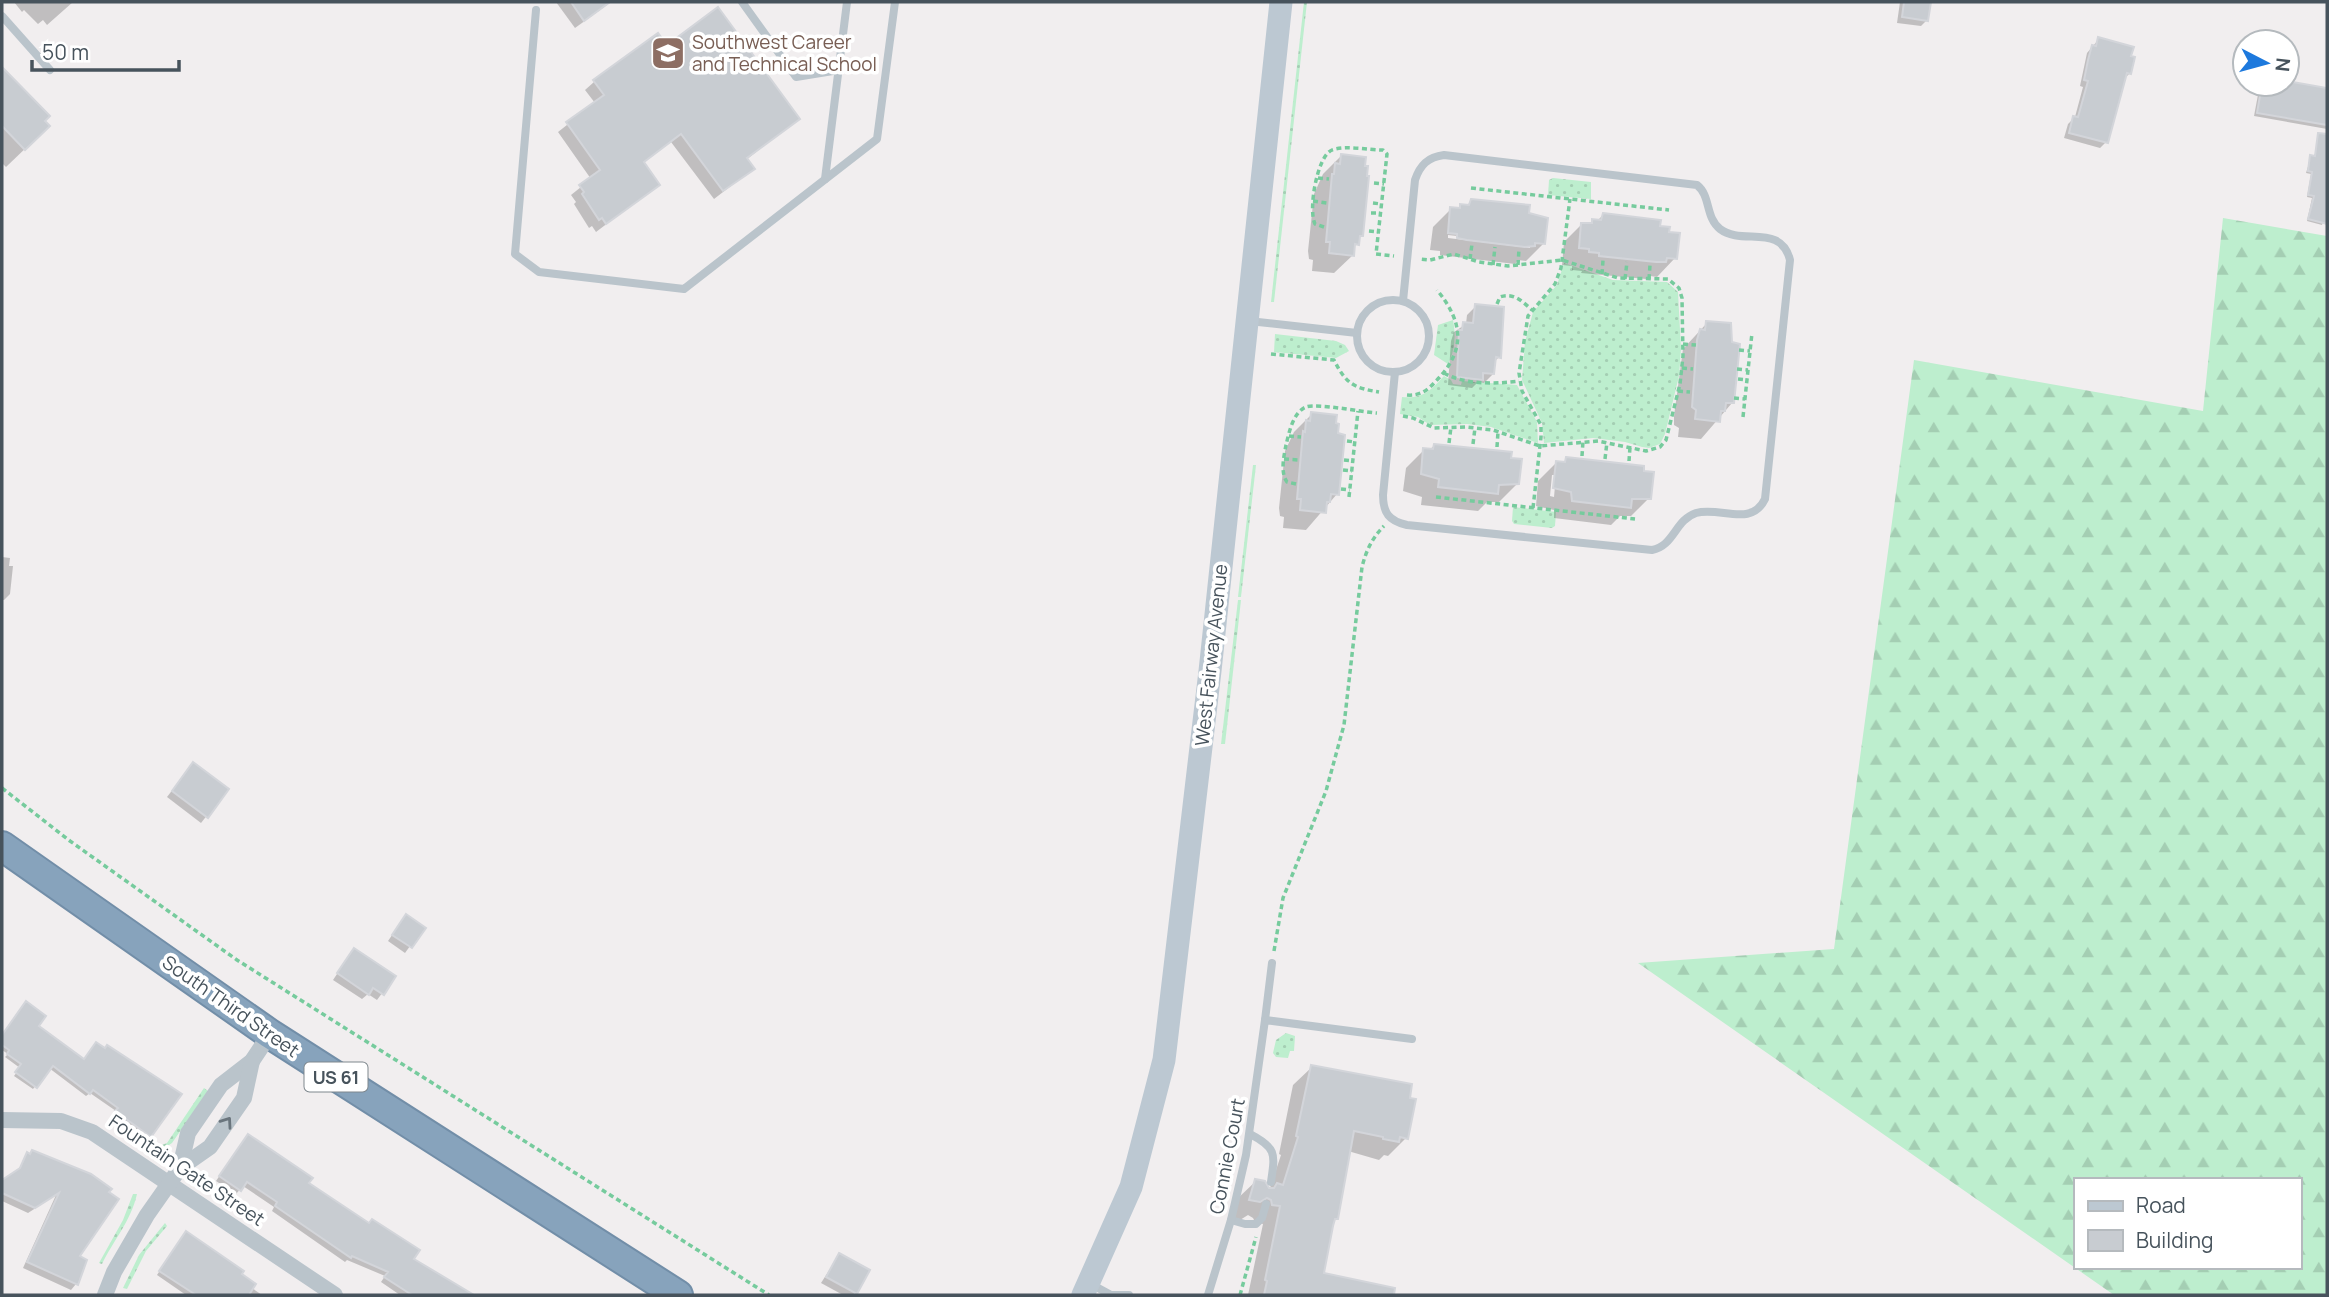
<svg xmlns="http://www.w3.org/2000/svg" width="2329" height="1297" viewBox="0 0 2329 1297" font-family="Manrope,sans-serif">
<style>
.grass{fill:url(#grass-dots)}
.forest{fill:url(#forest-firs);fill-rule:evenodd}
.shadow{fill:#0003;fill-rule:evenodd}
.building{fill:#c8ccd1;stroke:#d3d5da;stroke-width:2}
.lines{fill:none;stroke-linecap:round;stroke-linejoin:round}
.highway-casing{stroke:#728ea8;stroke-width:32}
.path{stroke:#76cb9d;stroke-width:3.5;stroke-dasharray:5 3.5;stroke-linecap:butt}
.lane{stroke:#bac4cb;stroke-width:8}
.street{stroke:#bac4cb;stroke-width:16}
.secondary{stroke:#bcc8d2;stroke-width:23}
.highway{stroke:#87a3bc;stroke-width:28}
.oneway{stroke:#6a757d}
.labels{text-anchor:middle;dominant-baseline:central;stroke-width:7;stroke-linejoin:round;paint-order:stroke}
.shield{fill:#fff;stroke:#7e878d;stroke-width:2}
.shield-label{font-size:18px;font-weight:bold;fill:#47535c}
.education-label{font-size:19px;fill:#785e54;stroke:#fff;text-anchor:start}
.street-label{font-size:19px;fill:#47535c;stroke:#fff}
</style>
<defs>
<pattern id="grass-dots" width="8" height="8" patternUnits="userSpaceOnUse" patternTransform="scale(1.75)"><rect width="8" height="8" fill="#bdeece"/><path d="M2 2h.1M6 6h.1" fill="none" stroke="#a4ceb3" stroke-width="1.8" stroke-linecap="round"/></pattern>
<pattern id="forest-firs" width="22" height="20" patternUnits="userSpaceOnUse" patternTransform="scale(1.75)"><rect width="22" height="20" fill="#bdeece"/><path d="M5 1l3.5 6h-7zM16 11l3.5 6h-7z" fill="#a4ceb3"/></pattern>
</defs>
<rect width="100%" height="100%" fill="#f1eeef"/>
<g class="grass">
<path d="M1304 2H1307L1274 302H1271Z"/>
<path d="M1553 178 1591 182V199L1548 195 1549 180Z"/>
<path d="M1564 263 1613 280 1667 282 1678 292 1681 349 1679 376 1665 434 1660 444 1649 448 1642 447 1625 442 1593 438 1544 443 1542 423 1522 380 1525 342 1533 312 1557 285Z"/>
<path d="M1453 320C1456 335 1455 351 1448 364L1434 355 1438 325Z"/>
<path d="M1275 334 1336 341 1345 345 1349 351 1336 358 1274 352Z"/>
<path d="M1444 376 1451 380 1453 384 1461 385 1462 381 1517 385 1537 422 1538 443 1491 427 1467 424 1430 425 1418 417 1400 414 1402 397C1423 399 1431 390 1444 376Z"/>
<path d="M1253 465H1256L1241 597H1238Z"/>
<path d="M1513 507 1556 512 1555 526 1552 528 1514 524 1512 521Z"/>
<path d="M1238 600H1241L1225 744H1221Z"/>
<path d="M1286 1033 1295 1036 1294 1051H1290L1288 1058 1276 1057 1273 1053 1276 1040Z"/>
<path d="M204 1088 208 1091 172 1143 163 1149 162 1145 167 1143Z"/>
<path d="M133 1194H137C131 1221 113 1241 102 1264L99 1263 123 1220Z"/>
<path d="M165 1223 167 1226 146 1251 127 1289 123 1288 139 1255Z"/>
</g>
<path class="forest" d="M2223 218 2327 236V1295H2114L1638 963 1834 949 1914 360 2203 411ZM2075 1180H2299V1267H2075Z"/>
<g class="shadow">
<path d="M14 2H73L47 25 43 20 38 24 24 10 22 12Z"/>
<path d="M556 2H611L575 28Z"/>
<path d="M1900 2H1929L1927 20 1921 26 1897 23Z"/>
<path d="M2099 39 2129 58 2130 73 2124 79 2106 142 2100 148 2064 138 2068 124 2075 117 2083 87 2080 86 2087 53Z"/>
<path d="M666 48 798 119 746 160 753 169 714 199 671 142 643 163 658 185 596 232 592 226 589 228 574 204 576 202 571 195 591 179 558 132 595 103 585 90 594 82Z"/>
<path d="M2 69 47 116 30 144 6 167 2 163Z"/>
<path d="M2287 83 2327 88V129L2254 116 2260 84Z"/>
<path d="M1341 156 1361 235 1353 248V255L1334 273 1312 271 1313 260 1309 259 1308 251 1314 194 1323 174Z"/>
<path d="M2311 157 2327 160V207L2322 225 2307 221 2312 198 2307 197 2311 174 2306 173Z"/>
<path d="M1472 201 1527 215 1544 243 1526 261 1518 260 1515 264 1440 255V251L1430 250 1433 227 1451 209 1466 206ZM1448 235 1530 244V248L1448 238Z"/>
<path d="M1603 215 1658 228 1667 233 1675 258 1657 277 1650 276 1646 279 1581 273 1582 271 1572 270V266L1562 265 1564 242 1582 224 1589 225 1593 221H1597Z"/>
<path d="M1476 306 1499 357 1494 362 1493 374 1484 383 1478 382 1472 388 1448 385 1451 341 1454 332 1466 324 1467 315Z"/>
<path d="M1707 323 1732 403 1701 439 1678 437 1679 428 1674 425V416L1683 349Z"/>
<path d="M1312 414 1337 494 1306 530 1283 528 1284 517 1280 516 1279 508 1285 451 1294 432Z"/>
<path d="M1435 445 1517 484 1499 502H1487L1478 511 1421 505 1422 497 1403 491 1406 468 1424 450H1429Z"/>
<path d="M1567 459 1649 498 1631 516H1620L1611 525 1554 518V510L1536 506 1538 481 1556 463 1562 464ZM1552 475H1556L1554 497 1550 496Z"/>
<path d="M2 557 10 558 9 566H13L10 594 4 600H2Z"/>
<path d="M188 770 227 790 201 823 167 797Z"/>
<path d="M401 922 423 928 405 953 388 941Z"/>
<path d="M349 956 394 977 377 1000 368 994 362 999 333 980Z"/>
<path d="M23 1007 37 1026 84 1060 180 1094 146 1139 113 1115 116 1111 90 1093 86 1096 49 1068 33 1089 14 1076 20 1068 5 1057 8 1054 2 1050V1036Z"/>
<path d="M1312 1067 1406 1138 1388 1156 1384 1155 1379 1160 1348 1151 1336 1218 1332 1222 1322 1274 1376 1286 1374 1295H1248L1263 1224 1255 1222 1253 1218 1248 1215 1240 1220 1232 1218 1237 1199 1256 1181 1269 1191 1281 1155 1279 1154 1293 1085Z"/>
<path d="M244 1140 412 1260 470 1295H400L381 1282 385 1276 347 1260 345 1262 272 1211 274 1207 243 1186 236 1194 216 1181Z"/>
<path d="M28 1154 90 1175 77 1257 76 1284 71 1290 23 1268 56 1195 28 1213 2 1201V1182L16 1173Z"/>
<path d="M182 1237 240 1274 252 1288 262 1295H186L157 1275Z"/>
<path d="M839 1255 868 1271 853 1295H843L821 1283Z"/>
</g>
<g class="building">
<path d="M571 2H610L584 21Z"/>
<path d="M1904 2H1931L1928 21 1902 17Z"/>
<path d="M718 7 800 119 747 158 755 169 723 191 681 134 644 162 660 185 606 224 602 218 599 220 582 194 584 192 579 185 600 170 566 122 604 95 593 80 658 33 667 45Z"/>
<path d="M2098 37 2134 47 2131 56 2135 57 2131 74 2127 73 2108 143 2069 133 2073 116 2078 117 2088 81 2084 80 2088 60 2092 45 2096 46Z"/>
<path d="M2 67 50 116 45 121 50 126 25 150 2 126Z"/>
<path d="M2287 81 2327 88V125L2257 113 2262 84H2287Z"/>
<path d="M2318 133 2327 134V224L2308 219 2314 196 2308 195 2312 172 2308 171 2310 155 2315 156Z"/>
<path d="M1341 154 1366 157 1365 166H1368L1367 176H1369L1363 236H1360L1359 245 1355 244 1354 256 1329 253 1330 242H1326L1332 174H1334L1335 163 1340 164Z"/>
<path d="M1471 199 1530 205 1529 213 1548 218 1545 244 1535 243V246L1525 247 1467 240 1457 238V234L1448 233 1450 207 1460 208V204L1469 205Z"/>
<path d="M1603 213 1661 220 1660 226 1670 227 1669 232 1680 233 1677 259 1667 258 1666 262H1656L1599 256V253L1589 252V249L1579 248 1581 223H1592V219L1601 220Z"/>
<path d="M1475 304 1504 307 1501 358 1496 357 1494 374 1483 373V380L1457 377 1459 330H1462L1463 322 1473 323Z"/>
<path d="M1706 321 1731 323 1732 342 1740 344 1734 403H1726L1725 411H1721L1720 422 1695 419 1696 410 1692 407 1697 340 1700 329 1705 330Z"/>
<path d="M1311 412 1337 415 1336 423 1339 424 1338 433 1345 435 1339 495 1331 494 1330 502H1327L1326 513 1300 510 1301 499H1297L1303 431 1305 432 1306 420 1310 421Z"/>
<path d="M1434 444 1512 452 1511 458 1522 459 1519 484 1499 485 1498 494 1438 487 1439 479 1421 474 1423 448 1433 449Z"/>
<path d="M1566 457 1644 466V471L1654 472 1651 499H1632L1631 508 1572 501 1571 492 1553 488 1556 461 1565 462Z"/>
<path d="M193 762 229 789 208 818 172 791Z"/>
<path d="M406 914 426 928 412 948 392 935Z"/>
<path d="M354 948 396 976 384 995 373 988 369 995 337 973Z"/>
<path d="M26 1001 46 1016 39 1026 84 1059 96 1042 105 1048 107 1045 182 1094 151 1137 115 1111 118 1108 93 1090 90 1094 53 1066 37 1088 15 1072 21 1064 7 1054 9 1050 2 1045V1035Z"/>
<path d="M1311 1065 1412 1084 1410 1098 1416 1099 1408 1139 1400 1137 1399 1142 1383 1139V1137L1354 1131 1338 1219H1335L1333 1226 1324 1273 1395 1288 1394 1295H1264L1267 1281 1265 1280 1280 1206 1272 1205 1271 1200 1267 1198 1260 1202 1249 1200 1255 1179 1265 1181 1269 1188H1274L1277 1183 1283 1185 1298 1137 1296 1136Z"/>
<path d="M248 1134 313 1178 309 1183 369 1223 372 1219 420 1250 414 1259 474 1295H412L384 1277 388 1272 352 1256 351 1258 275 1206 277 1202 247 1182 241 1191 219 1176Z"/>
<path d="M32 1150 91 1174 112 1189 109 1192 119 1199 80 1256 87 1260 78 1285 27 1262 59 1193 35 1208 2 1193V1180L20 1168 27 1152 30 1154Z"/>
<path d="M186 1231 244 1271 242 1274 256 1284 249 1295H196L159 1271Z"/>
<path d="M839 1253 870 1270 857 1294 826 1277Z"/>
</g>
<g class="lines">
<g class="highway-casing">
<path id="highway" d="M2 846 270 1034 678 1295"/>
</g>
<g class="path">
<path d="M1318 178 1329 179"/>
<path d="M1374 183 1384 184"/>
<path d="M1471 188 1669 210"/>
<path d="M1313 201 1327 203"/>
<path d="M1373 203 1381 204"/>
<path d="M1371 213H1380"/>
<path d="M1324 227 1315 224C1308 210 1317 156 1332 150 1346 145 1369 150 1383 150L1387 154 1376 254 1394 256"/>
<path d="M1369 231 1378 232"/>
<path d="M1470 259 1472 244"/>
<path d="M1493 265 1495 247"/>
<path d="M1518 265 1519 249"/>
<path d="M1602 274 1603 260"/>
<path d="M1625 279 1627 262"/>
<path d="M1649 279 1650 265"/>
<path d="M1497 304 1500 297C1513 292 1522 301 1532 310"/>
<path d="M1683 344 1696 345"/>
<path d="M1739 350 1750 351"/>
<path d="M1271 354 1334 360C1346 384 1354 388 1379 392"/>
<path d="M1682 368 1693 369"/>
<path d="M1737 369 1748 370"/>
<path d="M1444 373C1464 385 1497 384 1519 381"/>
<path d="M1738 379 1747 380"/>
<path d="M1678 391 1690 392"/>
<path d="M1407 395C1419 396 1427 391 1435 382 1466 351 1464 323 1437 290"/>
<path d="M1734 398 1745 399"/>
<path d="M1403 416 1413 418 1434 428 1466 427 1493 430 1540 446 1598 441 1646 451 1660 447 1666 440 1680 384 1683 356 1682 298 1679 288 1668 279 1618 278 1562 260 1508 266 1479 262 1454 254 1430 260 1420 259"/>
<path d="M1743 417 1752 333"/>
<path d="M1289 436 1301 437"/>
<path d="M1347 441 1355 442"/>
<path d="M1449 443 1451 427"/>
<path d="M1473 444 1475 428"/>
<path d="M1497 447 1498 432"/>
<path d="M1582 456 1583 441"/>
<path d="M1284 459 1298 460"/>
<path d="M1605 459 1607 442"/>
<path d="M1344 460 1353 461"/>
<path d="M1629 461 1630 447"/>
<path d="M1343 470 1352 471"/>
<path d="M1296 484 1287 482C1280 472 1284 456 1286 445 1289 433 1293 412 1306 407 1317 403 1362 412 1377 413"/>
<path d="M1341 489 1350 490"/>
<path d="M1349 497 1358 411"/>
<path d="M1436 497 1635 519"/>
<path d="M1533 508 1541 437V425L1522 391 1519 373 1528 316 1555 284 1561 268 1570 199"/>
<path d="M2 788 70 841 237 960 769 1295"/>
<path d="M1274 951 1283 898 1326 791 1344 725 1362 567C1366 551 1372 538 1384 526"/>
<path d="M1240 1295 1256 1237"/>
</g>
<g class="lane">
<path d="M742 2 796 77 839 70"/>
<path d="M536 10 515 254 539 272 684 289 877 139 895 2"/>
<path d="M2 16 50 70"/>
<path d="M825 179 847 2"/>
<circle cx="1393" cy="336" r="36"/>
<path d="M1249 321 1357 333"/>
<path d="M1395 372 1383 495C1383 513 1389 521 1407 525L1652 550C1674 546 1675 520 1696 513 1720 506 1751 528 1765 499L1790 260C1781 223 1742 246 1720 229 1705 217 1711 196 1697 185L1444 155C1428 157 1420 165 1415 180L1403 301"/>
<path d="M1265 1020 1272 963"/>
<path d="M1250 1134C1277 1148 1275 1154 1271 1182"/>
<path d="M1231 1220 1245 1224H1256L1262 1218 1266 1204"/>
<path d="M1089 1283 1111 1295H1129"/>
<path d="M1208 1295 1231 1220 1246 1155 1265 1020 1412 1039"/>
</g>
<g class="street">
<path d="M2 1120 61 1121 92 1132 335 1295"/>
<path d="M180 1168 188 1133 221 1085 252 1061 270 1034"/>
<path d="M105 1295 114 1272 147 1215 180 1168 210 1147 244 1098 252 1061"/>
</g>
<path class="secondary" d="M1083 1295 1131 1187 1164 1060 1210 671 1281 2"/>
<use href="#highway" class="highway"/>
</g>
<defs><path id="oneway-chevron" d="M-2-3.5L2.5 0L-2 3.5" fill="none" stroke-width="1.6" stroke-linecap="round" stroke-linejoin="round" transform="scale(1.75)"/></defs>
<use class="oneway" href="#oneway-chevron" transform="translate(227 1122) rotate(-55)"/>
<defs>
<g id="school-square" transform="scale(1.75)"><rect x="-9" y="-9" width="18" height="18" rx="4" fill="#8d6e63" stroke="#fff"/><path d="M0-5L7-2L0 1L-7-2ZM-4 1L0 2.5L4 1V4Q0 6-4 4Z" fill="#fff"/></g>
</defs>
<g fill-rule="evenodd">
<use href="#school-square" x="668" y="53"/>
</g>
<g class="labels">
<rect class="shield" x="304.5" y="1062.5" width="63" height="29" rx="5"/>
<g class="shield-label">
<text x="336" y="1077">US 61</text>
</g>
<g class="education-label">
<text x="692" y="42">Southwest Career<tspan x="692" dy="22">and Technical School</tspan></text>
</g>
<g class="street-label">
<text transform="translate(1211 655) rotate(-84)">West Fairway Avenue</text>
<text transform="translate(231 1006) rotate(35)">South Third Street</text>
<text transform="translate(1227 1156) rotate(-79)">Connie Court</text>
<text transform="translate(187 1170) rotate(34)">Fountain Gate Street</text>
</g>
</g>
<rect width="2329" height="1297" fill="none" stroke="#47535c" stroke-width="7"/>
<rect x="2074" y="1178" width="228" height="91" fill="#ffffff" stroke="#b5babe" stroke-width="2"/>
<rect x="2088" y="1201" width="35" height="10" fill="#bcc8d2" stroke="#b5babe" stroke-width="2"/>
<text x="2136" y="1213" font-size="21" fill="#47535c">Road</text>
<rect x="2088" y="1230" width="35" height="21" fill="#c8ccd1" stroke="#b5babe" stroke-width="2"/>
<text x="2136" y="1248" font-size="21" fill="#47535c">Building</text>
<g transform="translate(2266 63) rotate(96)"><circle r="33" fill="#ffffff" stroke="#b5babe" stroke-width="2"/>
<path d="M0-5L12 26L0 18L-12 26Z" fill="#1d79dd"/>
<text y="-10" font-size="19" font-weight="bold" text-anchor="middle" fill="#47535c">N</text>
</g>
<path d="M32 60v10h147v-10" fill="none" stroke="#47535c" stroke-width="3.5"/>
<text x="42" y="60" font-size="21" fill="#47535c" stroke="#ffffff" stroke-width="5" paint-order="stroke">50 m</text>
</svg>
